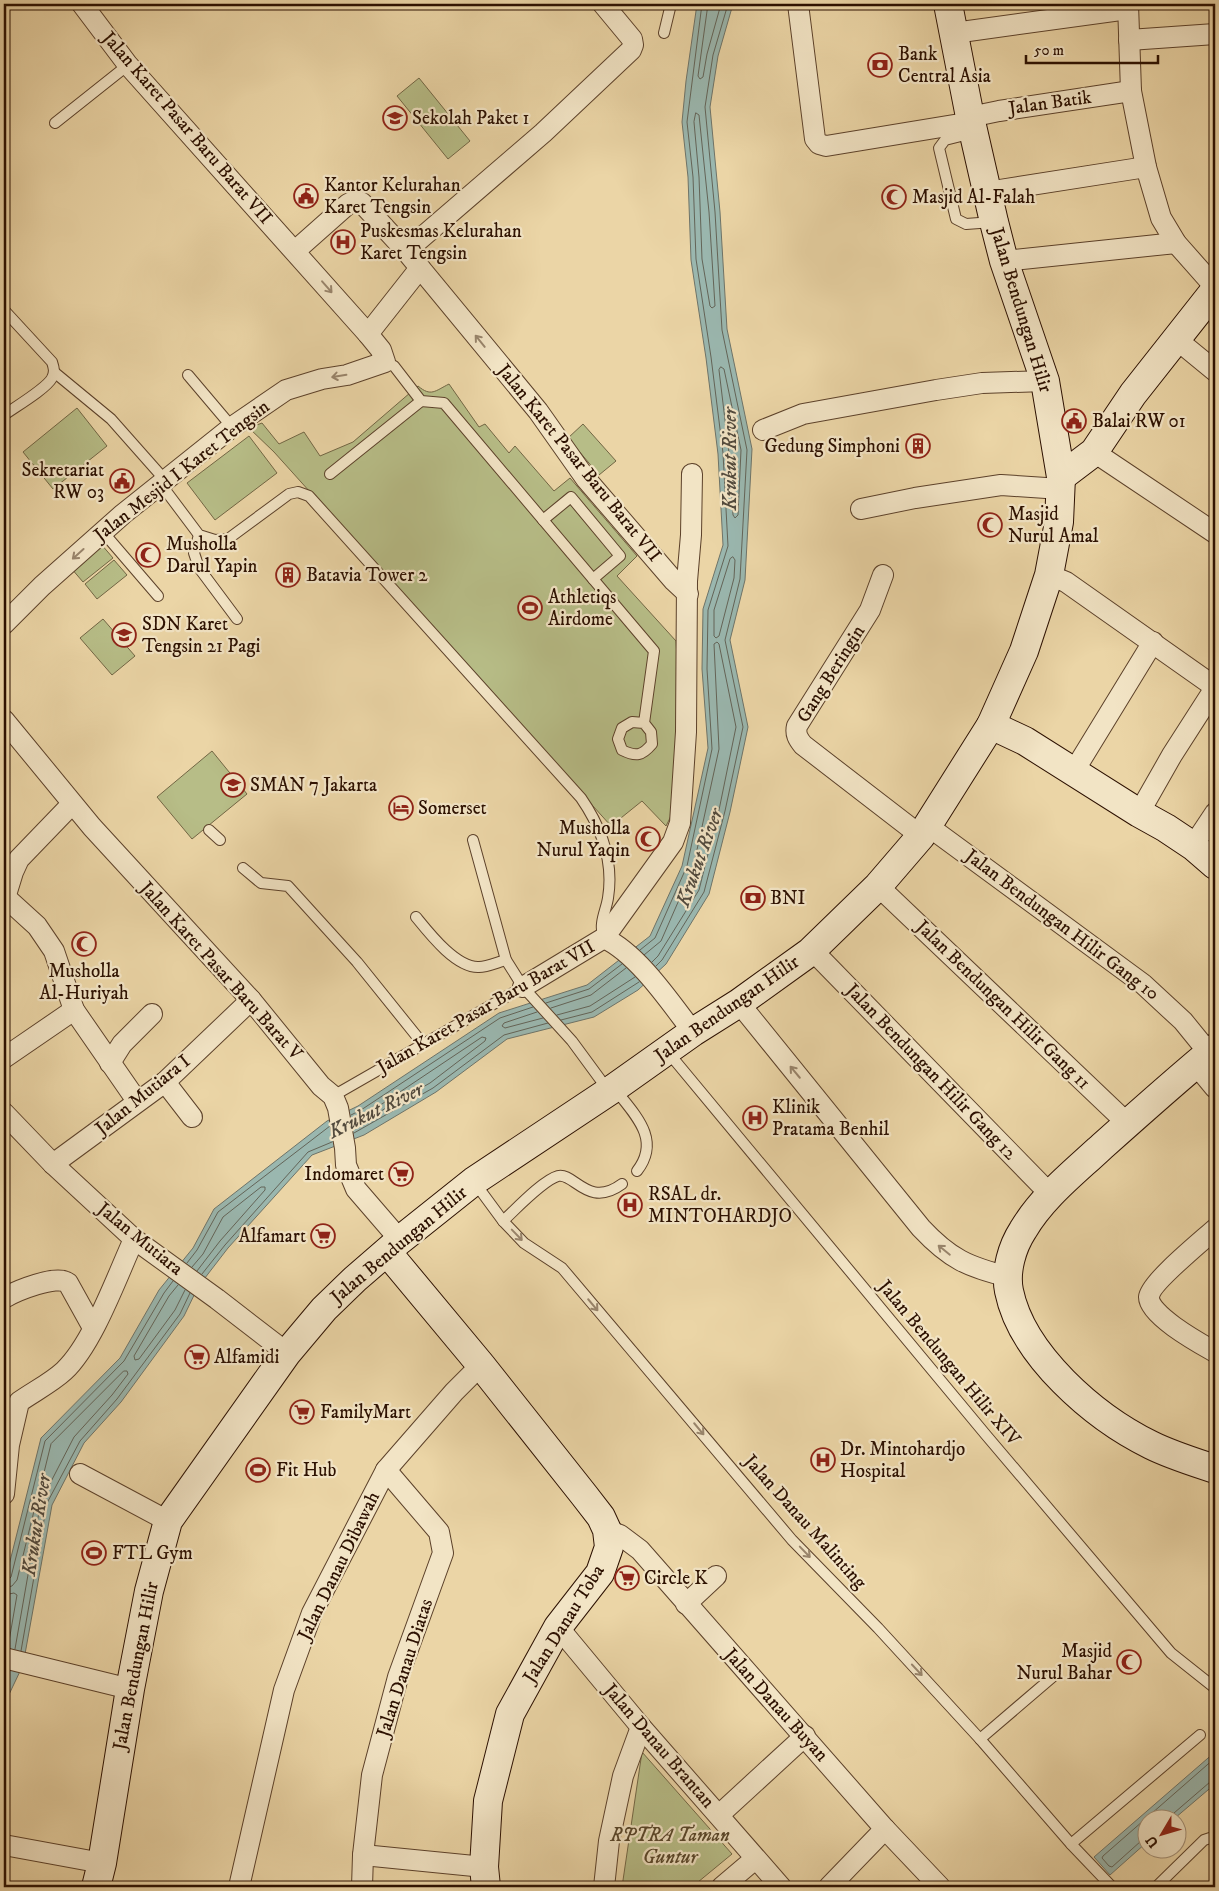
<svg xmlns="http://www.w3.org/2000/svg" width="1219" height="1891" viewBox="0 0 1219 1891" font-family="'IM FELL DW Pica',serif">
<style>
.green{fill:#b7bd87;stroke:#726644}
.water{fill:#9ab7af;stroke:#6e7469}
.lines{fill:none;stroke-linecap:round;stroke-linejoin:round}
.shore{stroke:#636458;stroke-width:1}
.lane-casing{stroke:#5c412a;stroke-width:12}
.street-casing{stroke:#5c412a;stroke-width:22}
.secondary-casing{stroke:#2c1000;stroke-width:30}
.lane{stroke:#f2e4c5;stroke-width:10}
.street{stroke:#f2e4c5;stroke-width:20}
.secondary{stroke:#f2e4c5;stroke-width:28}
.oneway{stroke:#99856c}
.labels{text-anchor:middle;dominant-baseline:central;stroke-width:4.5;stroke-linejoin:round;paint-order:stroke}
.poi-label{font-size:19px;fill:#2c1000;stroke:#f2e4c5;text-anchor:start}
.street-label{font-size:19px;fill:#2c1000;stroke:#f2e4c5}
.park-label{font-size:19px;font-style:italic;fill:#564428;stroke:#f2e4c5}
.water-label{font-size:20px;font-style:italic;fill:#524a3d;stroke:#f2e4c5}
</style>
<rect width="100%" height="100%" fill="#ebd5a6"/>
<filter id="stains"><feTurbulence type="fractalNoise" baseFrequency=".004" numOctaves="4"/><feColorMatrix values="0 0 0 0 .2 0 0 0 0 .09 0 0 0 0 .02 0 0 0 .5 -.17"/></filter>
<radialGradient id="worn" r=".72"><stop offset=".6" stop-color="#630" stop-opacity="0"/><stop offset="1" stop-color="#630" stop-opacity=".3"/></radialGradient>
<g class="green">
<path d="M419 78 470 141 448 159 397 96Z"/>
<path d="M449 384 479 427 485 424 509 453 515 446 554 491 570 478 637 556 617 576 676 641 683 754 673 812 666 826 642 801 611 826 274 452 249 428 262 423 279 444 304 432 320 456 353 442 418 386C431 397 435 391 449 384Z"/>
<path d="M77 408 107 446 53 489 23 452Z"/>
<path d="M583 424 616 461 599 475 568 438Z"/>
<path d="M249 436 277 473 215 520 187 483Z"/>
<path d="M101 544 113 558 83 582 71 568Z"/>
<path d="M114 560 127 575 97 599 85 584Z"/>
<path d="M103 619 135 656 112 675 80 638Z"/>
<path d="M212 751 247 794 192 839 157 797Z"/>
<path d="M642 1752 732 1854 692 1887H622Z"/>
</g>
<g class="water">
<path d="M697 4H733L718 56 710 107 720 212 727 329 752 449 745 580 730 640 748 727 730 812 709 894 666 964 638 990 594 1017 507 1039 436 1092 364 1135 312 1155 228 1248 198 1287 184 1316 121 1402 84 1443 52 1505 23 1665 4 1705V1585L41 1438 120 1358 159 1290 193 1248 214 1209 327 1121 358 1106 499 1013 587 985 650 936 682 866 708 748 702 669 703 609 723 545 718 454 706 358 691 260 688 177 682 122 686 81Z"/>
<path d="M1215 1752V1784L1175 1818H1146V1843L1110 1875 1094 1857Z"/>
</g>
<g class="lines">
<g class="shore">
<path d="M708 4 698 76 700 79 703 77 707 54 721 4"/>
<path d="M696 113 699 115 709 212 715 306 712 308 710 306 702 259 699 177 694 122Z"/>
<path d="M721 367 724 369 741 450 738 515 735 518 733 515 729 453 719 370Z"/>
<path d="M733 557 735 560 734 578 719 636 716 638 714 636V610L730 559Z"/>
<path d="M640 950 655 938 687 866 712 749 707 669 708 610 728 546 723 453 711 357 696 259 693 177 687 122 702 4"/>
<path d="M644 955 661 941 693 868 719 749 714 644 717 642 719 644 736 727 719 810 699 890 658 956 652 962"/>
<path d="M656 966 662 960 704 892 725 811 743 727 725 640 740 579 747 450 722 330 715 212 705 107 713 55 728 4"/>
<path d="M546 1003 589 989 622 964"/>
<path d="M551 1008 591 995 626 968"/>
<path d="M537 1012 504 1023 502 1026 505 1028 543 1018"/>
<path d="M557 1015 590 1006 635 977"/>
<path d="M561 1020 592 1012 639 982"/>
<path d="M351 1115 361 1110 500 1018 533 1007"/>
<path d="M352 1122 364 1116 482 1037 486 1038 485 1041 430 1083 353 1127"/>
<path d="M354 1133 433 1088 504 1035 548 1023"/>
<path d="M187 1263 197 1250 218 1212 330 1126"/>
<path d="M192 1267 203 1254 223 1217 261 1187H265V1190L220 1241 197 1271"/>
<path d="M202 1274 225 1245 308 1152 332 1142"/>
<path d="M178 1285 169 1296 134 1356 135 1360 139 1359 175 1310 185 1290"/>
<path d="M124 1371H127L128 1374 112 1395 74 1437 42 1499 39 1500 38 1497 51 1444Z"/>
<path d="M4 1581 8 1580 11 1577 45 1441 124 1361 164 1293 173 1281"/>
<path d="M4 1588 12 1586 17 1580 34 1511 37 1510 39 1512 15 1649"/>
<path d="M4 1595 14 1593 17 1595 8 1647"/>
<path d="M21 1651 47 1503 80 1441 117 1399 180 1314 190 1293"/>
<path d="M1171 1818 1174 1813 1210 1782 1215 1781"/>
<path d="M1146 1840 1141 1841 1112 1867 1109 1866 1102 1858 1103 1856 1215 1758"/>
</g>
<g class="lane-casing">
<g id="lane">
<path d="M664 33 671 4"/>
<path d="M55 123 128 65"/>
<path d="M973 133 945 140 939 148 956 219 966 224 993 222"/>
<path d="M4 310 52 362C54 368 55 372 52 378 46 389 15 407 4 415"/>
<path d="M385 362 394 366 421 401 444 403 654 651 644 723 651 732 652 744C642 756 636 757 622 750L618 739 622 728 632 722 644 723"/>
<path d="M54 372 111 419 165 480"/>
<path d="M188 375 232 427"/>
<path d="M330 474 421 401"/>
<path d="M160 483 199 535 215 540 228 539 289 494 298 492 309 496 581 798C601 827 614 861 608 898 606 911 599 922 603 936"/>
<path d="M543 520 571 497 620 556 593 579"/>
<path d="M103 532 158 596"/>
<path d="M199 535 194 553 199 568 237 619"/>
<path d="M209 830 220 840"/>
<path d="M473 840 506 960 523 987 572 1041 608 1090"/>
<path d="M243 868 261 883 288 886 357 962 423 1044"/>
<path d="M416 917C429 933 456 968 479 967 487 967 498 962 506 960"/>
<path d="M667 1051 986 1435 1171 1653 1215 1688"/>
<path d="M614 1088C634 1114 662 1139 637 1171"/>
<path d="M333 1096 523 987"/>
<path d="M475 1183 503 1221 524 1243 562 1268 792 1540 878 1628 980 1739 1071 1844 1112 1887"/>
<path d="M503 1221C515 1210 543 1180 558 1176 574 1172 588 1209 622 1184"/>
<path d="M980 1739 1056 1674"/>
<path d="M1071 1844 1200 1735"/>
<path d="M1156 1887 1204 1840 1210 1838 1215 1840"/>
</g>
</g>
<g class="street-casing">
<g id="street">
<path d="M798 4 815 139 819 144 826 146 972 122"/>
<path d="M1128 4 1131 91 1146 167 1161 218 1176 243 1215 287"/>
<path d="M954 33 1128 9"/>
<path d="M1129 40 1215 34"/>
<path d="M970 117 999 111 1131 91"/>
<path d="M987 192 1146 167"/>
<path d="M295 251 348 204 356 200 362 203 406 251 538 411 586 479 674 581 688 594"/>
<path d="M406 251 543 133 631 50 633 45 632 39 603 4"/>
<path d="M1004 261 1176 243"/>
<path d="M368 334 420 268"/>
<path d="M1176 339 1215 371"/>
<path d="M763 430 803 414 936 390 982 383 1045 381"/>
<path d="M1094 452 1215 533"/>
<path d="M861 509 915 498 1001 485 1061 489"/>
<path d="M883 575 870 610 797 726C795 734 798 739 803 745L921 836"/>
<path d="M1049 575 1066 582 1215 687"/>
<path d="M4 624 42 586 123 514 232 427 286 390 322 379 347 375 385 362 381 350 368 334 128 65 82 4"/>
<path d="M4 720 92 827 251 1000 321 1086 333 1096 338 1108 345 1148 346 1165 356 1189 400 1240"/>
<path d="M1074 771 1153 642"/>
<path d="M1139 813 1172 755 1215 688"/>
<path d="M928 826 1143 984 1183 1021 1209 1053"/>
<path d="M1193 846 1215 813"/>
<path d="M878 886 1128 1124"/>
<path d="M4 896 37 926 54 951 74 1010 137 1101"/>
<path d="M5 898 13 872 19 859 72 804"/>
<path d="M604 938C638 954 670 1002 693 1032"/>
<path d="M812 950 1050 1194"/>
<path d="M523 987 604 938 673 842 680 823 686 732 687 581 691 535 692 474"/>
<path d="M739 1003 921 1228C950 1259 968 1267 1009 1277"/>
<path d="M4 1058 74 1010"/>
<path d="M110 1063 122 1044 152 1014"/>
<path d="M1196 1065 1215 1088"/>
<path d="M165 1082 192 1117"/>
<path d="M4 1113 53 1164 134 1239 217 1299 287 1353"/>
<path d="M53 1164 165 1082 251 1000"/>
<path d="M1215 1229C1203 1240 1150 1283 1149 1297 1148 1315 1201 1344 1215 1352"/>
<path d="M4 1298C16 1291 57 1274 68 1283L93 1328"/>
<path d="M80 1474 168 1521"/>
<path d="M4 1494 9 1445 19 1402C33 1392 51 1383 64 1371 93 1344 117 1276 134 1239"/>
<path d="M607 1530 620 1535 640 1550 885 1829 940 1887"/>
<path d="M686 1604 716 1576"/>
<path d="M558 1627 641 1727 781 1887"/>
<path d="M4 1658 130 1689"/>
<path d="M719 1815 805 1736"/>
<path d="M4 1845 102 1863"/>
<path d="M363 1855 484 1867"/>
<path d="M239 1887 284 1690 312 1613 386 1470 454 1392 481 1365"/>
<path d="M362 1887 363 1855 372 1775 398 1677 443 1553 439 1532 386 1470"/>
<path d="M604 1887 609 1841 623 1776 641 1727"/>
<path d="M722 1887 755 1859"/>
<path d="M829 1887 885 1829"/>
</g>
</g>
<g class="secondary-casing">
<g id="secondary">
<path d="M1061 477 1094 452 1133 394 1215 290"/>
<path d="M991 725 1025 741 1139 813 1166 828 1193 846 1215 865"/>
<path d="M1215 1048C1175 1081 1136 1116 1098 1150 1071 1175 1042 1198 1023 1230 1012 1247 1005 1271 1009 1291 1022 1355 1094 1417 1151 1445 1171 1455 1194 1462 1215 1469"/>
<path d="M387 1252 481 1365 584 1495 601 1517 607 1530 609 1547 600 1573 558 1627 510 1714 488 1801 484 1867 486 1887"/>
<path d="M96 1887 102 1863 130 1689 149 1591 168 1521 287 1353 324 1309 355 1279 400 1240 474 1181 614 1088 693 1032 739 1003 810 952 878 886 921 836 991 725 1024 651 1049 575 1059 522 1061 477 1045 381 1004 261 994 222 970 117 948 4"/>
</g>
</g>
<use href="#lane" class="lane"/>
<use href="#street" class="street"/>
<use href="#secondary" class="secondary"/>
</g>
<defs><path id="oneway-shaft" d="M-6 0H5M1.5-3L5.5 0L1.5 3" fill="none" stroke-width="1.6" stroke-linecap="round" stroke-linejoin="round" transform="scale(1.25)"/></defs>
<g class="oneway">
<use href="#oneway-shaft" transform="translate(327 287) rotate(49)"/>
<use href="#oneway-shaft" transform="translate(480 341) rotate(-129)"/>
<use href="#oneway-shaft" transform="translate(339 376) rotate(171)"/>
<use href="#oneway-shaft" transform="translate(78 554) rotate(138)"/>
<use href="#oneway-shaft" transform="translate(795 1072) rotate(-130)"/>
<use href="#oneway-shaft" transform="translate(517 1235) rotate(46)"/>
<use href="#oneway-shaft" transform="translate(944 1250) rotate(-141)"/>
<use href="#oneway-shaft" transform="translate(593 1305) rotate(50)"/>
<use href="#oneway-shaft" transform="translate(699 1429) rotate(50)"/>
<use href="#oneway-shaft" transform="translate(805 1552) rotate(46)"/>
<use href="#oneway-shaft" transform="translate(917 1670) rotate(47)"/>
</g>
<defs>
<g id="bank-ring" transform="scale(1.25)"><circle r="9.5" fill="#f2e4c5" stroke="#8f2418" stroke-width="1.5"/><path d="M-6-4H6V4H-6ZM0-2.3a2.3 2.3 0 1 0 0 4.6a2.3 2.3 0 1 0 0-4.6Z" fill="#8f2418"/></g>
<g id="school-ring" transform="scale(1.25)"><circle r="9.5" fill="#f2e4c5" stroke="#8f2418" stroke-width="1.5"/><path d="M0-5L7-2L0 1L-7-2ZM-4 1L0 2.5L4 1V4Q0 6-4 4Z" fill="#8f2418"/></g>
<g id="civic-ring" transform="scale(1.25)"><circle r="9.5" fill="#f2e4c5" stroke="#8f2418" stroke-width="1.5"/><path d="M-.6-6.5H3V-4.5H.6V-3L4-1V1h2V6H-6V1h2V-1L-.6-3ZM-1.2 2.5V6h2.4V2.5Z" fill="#8f2418"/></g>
<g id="mosque-ring" transform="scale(1.25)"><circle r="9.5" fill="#f2e4c5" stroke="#8f2418" stroke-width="1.5"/><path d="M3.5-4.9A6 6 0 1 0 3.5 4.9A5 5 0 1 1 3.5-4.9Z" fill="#8f2418"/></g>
<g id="hospital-ring" transform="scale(1.25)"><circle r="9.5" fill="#f2e4c5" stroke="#8f2418" stroke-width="1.5"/><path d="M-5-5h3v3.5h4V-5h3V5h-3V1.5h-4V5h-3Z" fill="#8f2418"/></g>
<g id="building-ring" transform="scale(1.25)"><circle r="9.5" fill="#f2e4c5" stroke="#8f2418" stroke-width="1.5"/><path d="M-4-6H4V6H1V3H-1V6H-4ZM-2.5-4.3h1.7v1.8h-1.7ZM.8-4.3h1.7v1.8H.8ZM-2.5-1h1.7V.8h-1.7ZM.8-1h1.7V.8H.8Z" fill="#8f2418"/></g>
<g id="stadium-ring" transform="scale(1.25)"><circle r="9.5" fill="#f2e4c5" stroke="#8f2418" stroke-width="1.5"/><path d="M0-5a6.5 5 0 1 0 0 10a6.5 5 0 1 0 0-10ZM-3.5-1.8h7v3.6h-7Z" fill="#8f2418"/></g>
<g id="hotel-ring" transform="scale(1.25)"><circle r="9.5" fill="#f2e4c5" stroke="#8f2418" stroke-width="1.5"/><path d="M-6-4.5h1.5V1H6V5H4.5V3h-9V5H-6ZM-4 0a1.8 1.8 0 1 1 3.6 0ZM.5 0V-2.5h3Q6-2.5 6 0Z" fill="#8f2418"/></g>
<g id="supermarket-ring" transform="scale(1.25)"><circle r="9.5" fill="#f2e4c5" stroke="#8f2418" stroke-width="1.5"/><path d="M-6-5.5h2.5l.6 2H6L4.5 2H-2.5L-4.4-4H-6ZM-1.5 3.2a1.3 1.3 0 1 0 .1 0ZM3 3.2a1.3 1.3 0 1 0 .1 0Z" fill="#8f2418"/></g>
</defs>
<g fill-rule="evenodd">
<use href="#bank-ring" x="880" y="65"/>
<use href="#school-ring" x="395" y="118"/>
<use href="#civic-ring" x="306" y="196"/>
<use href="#mosque-ring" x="894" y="197"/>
<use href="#hospital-ring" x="343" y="242"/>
<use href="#civic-ring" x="1074" y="421"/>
<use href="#building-ring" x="918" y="446"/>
<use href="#civic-ring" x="122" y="481"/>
<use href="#mosque-ring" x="990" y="525"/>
<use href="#mosque-ring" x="148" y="555"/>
<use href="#building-ring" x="288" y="575"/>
<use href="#stadium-ring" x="530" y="608"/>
<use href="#school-ring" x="124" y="635"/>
<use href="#school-ring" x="233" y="785"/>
<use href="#hotel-ring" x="401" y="808"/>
<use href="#mosque-ring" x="648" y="839"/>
<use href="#bank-ring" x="753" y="898"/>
<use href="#mosque-ring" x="84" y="944"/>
<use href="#hospital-ring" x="755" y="1118"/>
<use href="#supermarket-ring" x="401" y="1174"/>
<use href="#hospital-ring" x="630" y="1205"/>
<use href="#supermarket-ring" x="323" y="1236"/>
<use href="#supermarket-ring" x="197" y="1357"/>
<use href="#supermarket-ring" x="302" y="1412"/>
<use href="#hospital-ring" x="823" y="1460"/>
<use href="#stadium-ring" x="258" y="1470"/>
<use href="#stadium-ring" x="94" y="1553"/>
<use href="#supermarket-ring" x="627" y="1578"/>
<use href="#mosque-ring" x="1129" y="1662"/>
</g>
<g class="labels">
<g class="poi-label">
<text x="898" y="54">Bank<tspan x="898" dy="22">Central Asia</tspan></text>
<text x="412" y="118">Sekolah Paket 1</text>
<text x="324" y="185">Kantor Kelurahan<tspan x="324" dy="22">Karet Tengsin</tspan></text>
<text x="912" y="197">Masjid Al-Falah</text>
<text x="360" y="231">Puskesmas Kelurahan<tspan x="360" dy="22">Karet Tengsin</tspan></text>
<text x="1092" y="421">Balai RW 01</text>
<text x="900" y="446" text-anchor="end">Gedung Simphoni</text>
<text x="104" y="470" text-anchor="end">Sekretariat<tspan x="104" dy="22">RW 03</tspan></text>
<text x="1008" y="514">Masjid<tspan x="1008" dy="22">Nurul Amal</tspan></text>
<text x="166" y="544">Musholla<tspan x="166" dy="22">Darul Yapin</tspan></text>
<text x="306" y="575">Batavia Tower 2</text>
<text x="548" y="597">Athletiqs<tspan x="548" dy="22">Airdome</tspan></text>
<text x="142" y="624">SDN Karet<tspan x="142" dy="22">Tengsin 21 Pagi</tspan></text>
<text x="250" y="785">SMAN 7 Jakarta</text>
<text x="418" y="808">Somerset</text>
<text x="630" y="828" text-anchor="end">Musholla<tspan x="630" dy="22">Nurul Yaqin</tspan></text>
<text x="770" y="898">BNI</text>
<text x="84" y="971" text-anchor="middle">Musholla<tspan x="84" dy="22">Al-Huriyah</tspan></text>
<text x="772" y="1107">Klinik<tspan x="772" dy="22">Pratama Benhil</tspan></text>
<text x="384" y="1174" text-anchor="end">Indomaret</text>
<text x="648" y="1194">RSAL dr.<tspan x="648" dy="22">MINTOHARDJO</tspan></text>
<text x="306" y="1236" text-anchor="end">Alfamart</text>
<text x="214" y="1357">Alfamidi</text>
<text x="320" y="1412">FamilyMart</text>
<text x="840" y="1449">Dr. Mintohardjo<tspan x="840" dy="22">Hospital</tspan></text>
<text x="276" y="1470">Fit Hub</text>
<text x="112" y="1553">FTL Gym</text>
<text x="644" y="1578">Circle K</text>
<text x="1112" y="1651" text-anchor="end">Masjid<tspan x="1112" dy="22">Nurul Bahar</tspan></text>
</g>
<g class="street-label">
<text transform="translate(1050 103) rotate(-8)">Jalan Batik</text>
<text transform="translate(187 128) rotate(49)">Jalan Karet Pasar Baru Barat VII</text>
<text transform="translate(1021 310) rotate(73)">Jalan Bendungan Hilir</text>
<text transform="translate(579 463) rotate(51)">Jalan Karet Pasar Baru Barat VII</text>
<text transform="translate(182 471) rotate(-38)">Jalan Mesjid I Karet Tengsin</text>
<text transform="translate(831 674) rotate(-58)">Gang Beringin</text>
<text transform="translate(1062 925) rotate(37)">Jalan Bendungan Hilir Gang 10</text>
<text transform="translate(221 971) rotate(48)">Jalan Karet Pasar Baru Barat V</text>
<text transform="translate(1003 1005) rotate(44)">Jalan Bendungan Hilir Gang 11</text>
<text transform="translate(486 1007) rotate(-30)">Jalan Karet Pasar Baru Barat VII</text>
<text transform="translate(727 1009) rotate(-35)">Jalan Bendungan Hilir</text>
<text transform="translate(931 1072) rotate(46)">Jalan Bendungan Hilir Gang 12</text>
<text transform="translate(143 1095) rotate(-39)">Jalan Mutiara I</text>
<text transform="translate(140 1239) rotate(39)">Jalan Mutiara</text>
<text transform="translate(399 1245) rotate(-40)">Jalan Bendungan Hilir</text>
<text transform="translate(949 1363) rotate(50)">Jalan Bendungan Hilir XIV</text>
<text transform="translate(805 1522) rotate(48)">Jalan Danau Malinting</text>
<text transform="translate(339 1566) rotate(-64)">Jalan Danau Dibawah</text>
<text transform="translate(564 1624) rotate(-58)">Jalan Danau Toba</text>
<text transform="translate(136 1666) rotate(-79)">Jalan Bendungan Hilir</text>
<text transform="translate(405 1668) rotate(-72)">Jalan Danau Diatas</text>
<text transform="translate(776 1705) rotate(48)">Jalan Danau Buyan</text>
<text transform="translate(659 1746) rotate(49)">Jalan Danau Brantan</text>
</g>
<g class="park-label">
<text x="670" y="1835">RPTRA Taman<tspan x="670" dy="22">Guntur</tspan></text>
</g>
<g class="water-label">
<text transform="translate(730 459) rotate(-90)">Krukut River</text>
<text transform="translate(700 858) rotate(-70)">Krukut River</text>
<text transform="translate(376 1111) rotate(-26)">Krukut River</text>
<text transform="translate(37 1525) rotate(-81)">Krukut River</text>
</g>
</g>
<rect width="1219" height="1891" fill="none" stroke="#ebd5a6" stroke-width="20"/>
<rect x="5" y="5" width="1209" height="1881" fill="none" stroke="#2c1000" stroke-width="2.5"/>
<rect x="10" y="10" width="1199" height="1871" fill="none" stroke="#2c1000"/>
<g transform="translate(1162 1834) rotate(232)"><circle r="24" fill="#f2e4c5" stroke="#a38f76"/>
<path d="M0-4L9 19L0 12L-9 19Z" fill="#8f2418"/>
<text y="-8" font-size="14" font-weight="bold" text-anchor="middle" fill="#2c1000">U</text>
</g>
<path d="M1026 55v8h132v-8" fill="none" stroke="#2c1000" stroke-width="2.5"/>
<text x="1034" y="55" font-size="15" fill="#2c1000" stroke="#f2e4c5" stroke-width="4" paint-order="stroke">50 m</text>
<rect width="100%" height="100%" filter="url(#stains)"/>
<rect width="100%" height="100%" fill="url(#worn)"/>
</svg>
